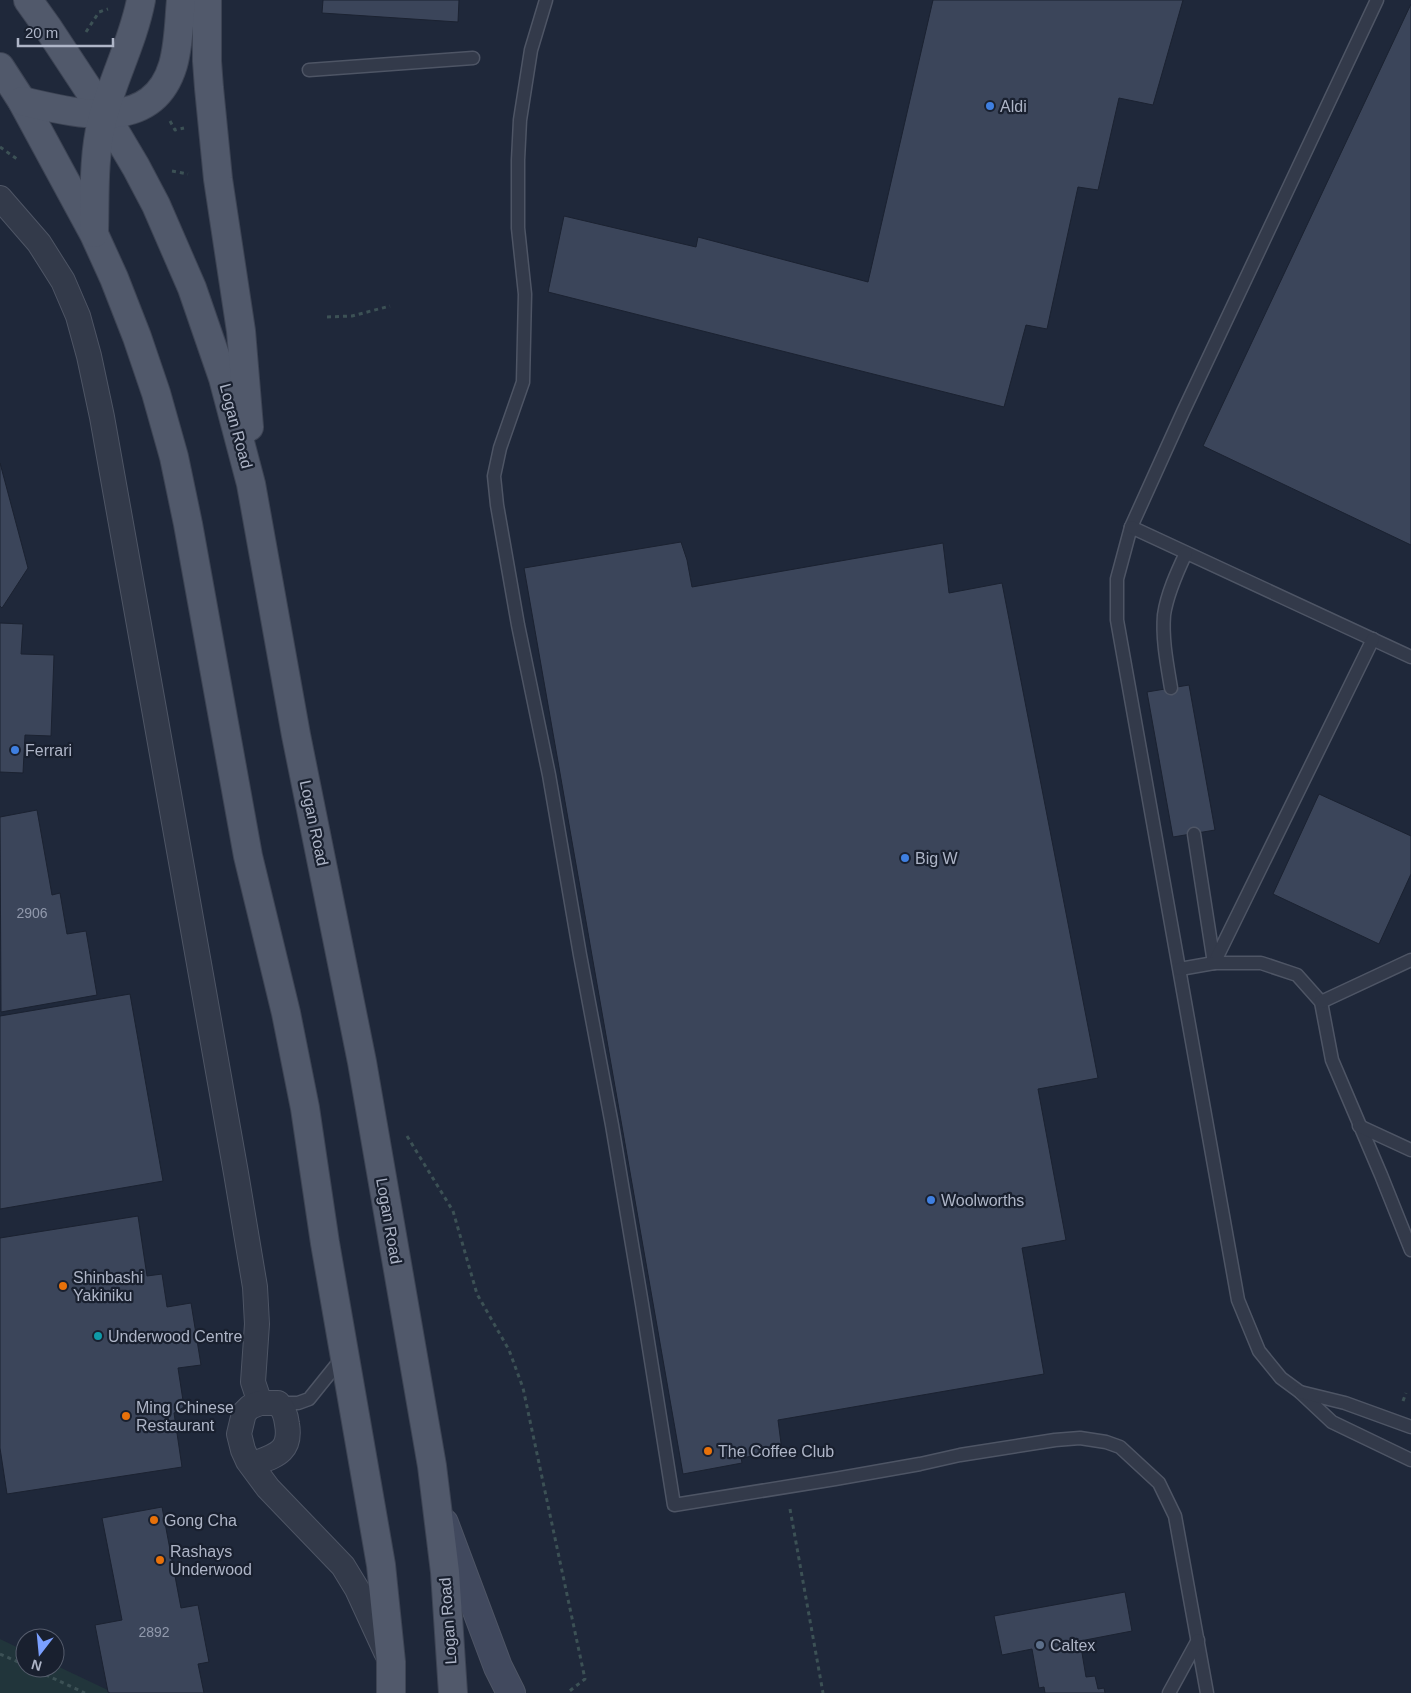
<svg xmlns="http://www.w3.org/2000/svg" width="1411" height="1693" viewBox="0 0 1411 1693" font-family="Arial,sans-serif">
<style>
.green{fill:#21353b}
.building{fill:#3b455a;stroke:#1b2231}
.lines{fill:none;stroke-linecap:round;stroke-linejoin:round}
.service-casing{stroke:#4e5565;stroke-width:15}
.minor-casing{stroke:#4e5565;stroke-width:26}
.secondary-casing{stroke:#4e5565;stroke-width:30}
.primary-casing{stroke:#3d4454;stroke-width:30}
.path{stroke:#3c5155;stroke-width:3;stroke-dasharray:4 4;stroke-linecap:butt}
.service{stroke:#333a4a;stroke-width:12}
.minor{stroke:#333a4a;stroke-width:24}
.secondary{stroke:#41495e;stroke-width:28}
.primary{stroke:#51596b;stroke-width:28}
.shop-dot{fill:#3f7fe0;stroke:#19202f;stroke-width:2}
.food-dot{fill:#e8710a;stroke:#19202f;stroke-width:2}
.culture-dot{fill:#0f9aa8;stroke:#19202f;stroke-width:2}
.service-dot{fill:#5c6f8a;stroke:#19202f;stroke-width:2}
.labels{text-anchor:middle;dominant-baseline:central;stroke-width:4.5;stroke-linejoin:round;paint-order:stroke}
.number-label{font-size:14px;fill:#9199ac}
.poi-label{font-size:16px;fill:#aeb5c7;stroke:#19202f;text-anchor:start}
.street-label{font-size:16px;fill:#aeb5c7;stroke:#19202f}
</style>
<rect width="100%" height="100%" fill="#1f283a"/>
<path class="green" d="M0 1639 25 1651V1668H55V1665L114 1693H0Z"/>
<g class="building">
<path d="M323 0H459L458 22 322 13Z"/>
<path d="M933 0H1183L1153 105 1119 98 1098 190 1078 187 1047 329 1026 325 1004 407 548 292 564 216 696 247 698 237 868 282Z"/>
<path d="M1411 4V545L1203 446Z"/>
<path d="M0 463 28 568 2 608 0 606Z"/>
<path d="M681 542 687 560 692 587 943 543 949 593 1002 583 1098 1078 1038 1089 1066 1240 1022 1248 1044 1374 778 1420 782 1451 741 1458 742 1463 683 1474 524 568Z"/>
<path d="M0 623 23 624 21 654 54 655 51 736 25 735 23 773 0 772Z"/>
<path d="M1189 685 1215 830 1173 837 1147 692Z"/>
<path d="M1319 794 1411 836V874L1379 944 1273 894Z"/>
<path d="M37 810 52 895 60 893 67 934 86 931 97 995 1 1012 0 817Z"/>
<path d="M130 994 163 1181 0 1209V1016Z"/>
<path d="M138 1216 147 1276 162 1274 167 1307 191 1303 201 1365 178 1368 184 1407 174 1413 182 1467 7 1494 0 1448V1238Z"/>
<path d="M162 1507 181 1608 198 1605 209 1662 198 1664 204 1693H110L108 1692 95 1625 122 1620 102 1518Z"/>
<path d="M1125 1592 1132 1631 1080 1641 1086 1677 1095 1676 1098 1689 1104 1688 1105 1693H1045L1044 1687 1039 1688 1032 1649 1002 1655 994 1616Z"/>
</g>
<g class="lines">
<g class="service-casing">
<g id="service">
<path d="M546 0 531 50 520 120 518 160V228L525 294 523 382 500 448 494 476 497 505 518 625 549 775 580 955 612 1125 642 1304 674 1505 835 1479 920 1464 960 1455 1055 1440 1080 1438 1106 1442 1120 1447 1159 1483 1175 1516 1207 1693"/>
<path d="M1377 0 1183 412 1131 527 1117 579V620L1238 1300 1259 1351 1281 1378 1300 1392 1332 1422 1411 1460"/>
<path d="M309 70 473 58"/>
<path d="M1131 527 1411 657"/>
<path d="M1171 688C1167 664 1162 639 1164 615 1167 594 1177 572 1186 553"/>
<path d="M1194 834 1214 963"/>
<path d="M1214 963 1373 639"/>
<path d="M1180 969 1214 963H1261L1297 975 1321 1002 1332 1060 1381 1175 1411 1250"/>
<path d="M1321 1002 1411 960"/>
<path d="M1359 1126 1411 1150"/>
<path d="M1300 1392 1345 1403 1411 1427"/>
<path d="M278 1403H298L309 1399 342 1358"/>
<path d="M1169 1693 1198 1640"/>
</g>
</g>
<g class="minor-casing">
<g id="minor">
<path d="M0 198 39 243 63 281 78 316 89 356 102 417 154 709 236 1173 255 1287 257 1324 253 1382 260 1403"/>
<path d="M251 1465C274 1456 292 1453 287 1424 286 1415 284 1409 278 1403H260L250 1407 244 1413 239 1434 243 1450 248 1461 268 1488 343 1566 357 1589 386 1652"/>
</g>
</g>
<g class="secondary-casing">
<path id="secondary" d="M444 1523 498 1667 511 1693"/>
</g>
<g class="primary-casing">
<g id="primary">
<path d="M28 0 48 28 104 113 136 167 156 205 192 288 223 378 251 484 296 735 362 1062 432 1466 445 1572 453 1693"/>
<path d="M207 0V61L209 88 218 179 241 331 249 427"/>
<path d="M0 67 22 101 94 234 114 278 137 337 156 393 174 457 188 524 248 856 286 1013 305 1108 325 1243 381 1565 391 1662V1693"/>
<path d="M22 101C75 113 152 135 173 65 179 44 179 21 181 0"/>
<path d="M94 233C95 196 93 157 102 121 112 80 133 42 141 0"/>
</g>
</g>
<g class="path">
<path d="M86 32 99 12 108 9"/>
<path d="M170 121 175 130 184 128"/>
<path d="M0 147 17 159"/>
<path d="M172 171 188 174"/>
<path d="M327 317 352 316 390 306"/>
<path d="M407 1136 453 1211 477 1294 509 1350 523 1388 585 1679 567 1693"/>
<path d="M1403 1401 1406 1393"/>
<path d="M790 1509 823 1693"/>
<path d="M0 1654 25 1665"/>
<path d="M31 1668 85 1693"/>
</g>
<use href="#service" class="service"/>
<use href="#minor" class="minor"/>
<use href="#secondary" class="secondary"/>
<use href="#primary" class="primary"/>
</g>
<g class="shop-dot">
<circle cx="990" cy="106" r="5"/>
<circle cx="15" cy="750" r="5"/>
<circle cx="905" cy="858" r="5"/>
<circle cx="931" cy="1200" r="5"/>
</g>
<g class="food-dot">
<circle cx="63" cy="1286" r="5"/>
<circle cx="126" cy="1416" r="5"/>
<circle cx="708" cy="1451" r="5"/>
<circle cx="154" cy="1520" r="5"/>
<circle cx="160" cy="1560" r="5"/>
</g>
<circle class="culture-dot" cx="98" cy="1336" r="5"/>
<circle class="service-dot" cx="1040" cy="1645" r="5"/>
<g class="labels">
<g class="number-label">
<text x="32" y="913">2906</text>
<text x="154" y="1632">2892</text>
</g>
<g class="poi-label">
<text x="1000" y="106">Aldi</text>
<text x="25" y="750">Ferrari</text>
<text x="915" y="858">Big W</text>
<text x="941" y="1200">Woolworths</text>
<text x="73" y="1277">Shinbashi<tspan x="73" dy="18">Yakiniku</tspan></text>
<text x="108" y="1336">Underwood Centre</text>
<text x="136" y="1407">Ming Chinese<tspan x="136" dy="18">Restaurant</tspan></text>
<text x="718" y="1451">The Coffee Club</text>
<text x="164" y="1520">Gong Cha</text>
<text x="170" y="1551">Rashays<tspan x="170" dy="18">Underwood</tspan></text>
<text x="1050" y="1645">Caltex</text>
</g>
<g class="street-label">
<text transform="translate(236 426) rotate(75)">Logan Road</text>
<text transform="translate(314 823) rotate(78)">Logan Road</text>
<text transform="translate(389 1221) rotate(80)">Logan Road</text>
<text transform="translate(448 1621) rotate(-94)">Logan Road</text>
</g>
</g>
<g transform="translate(40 1653) rotate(196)"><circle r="24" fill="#19202f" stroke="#555c6c"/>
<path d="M0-4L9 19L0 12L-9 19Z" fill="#7ba0ff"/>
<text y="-8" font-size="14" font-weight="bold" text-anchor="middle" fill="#aeb5c7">N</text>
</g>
<path d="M18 38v8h95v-8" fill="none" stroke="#aeb5c7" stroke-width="2.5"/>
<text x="25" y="38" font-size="15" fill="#aeb5c7" stroke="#19202f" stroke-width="4" paint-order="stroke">20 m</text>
</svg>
